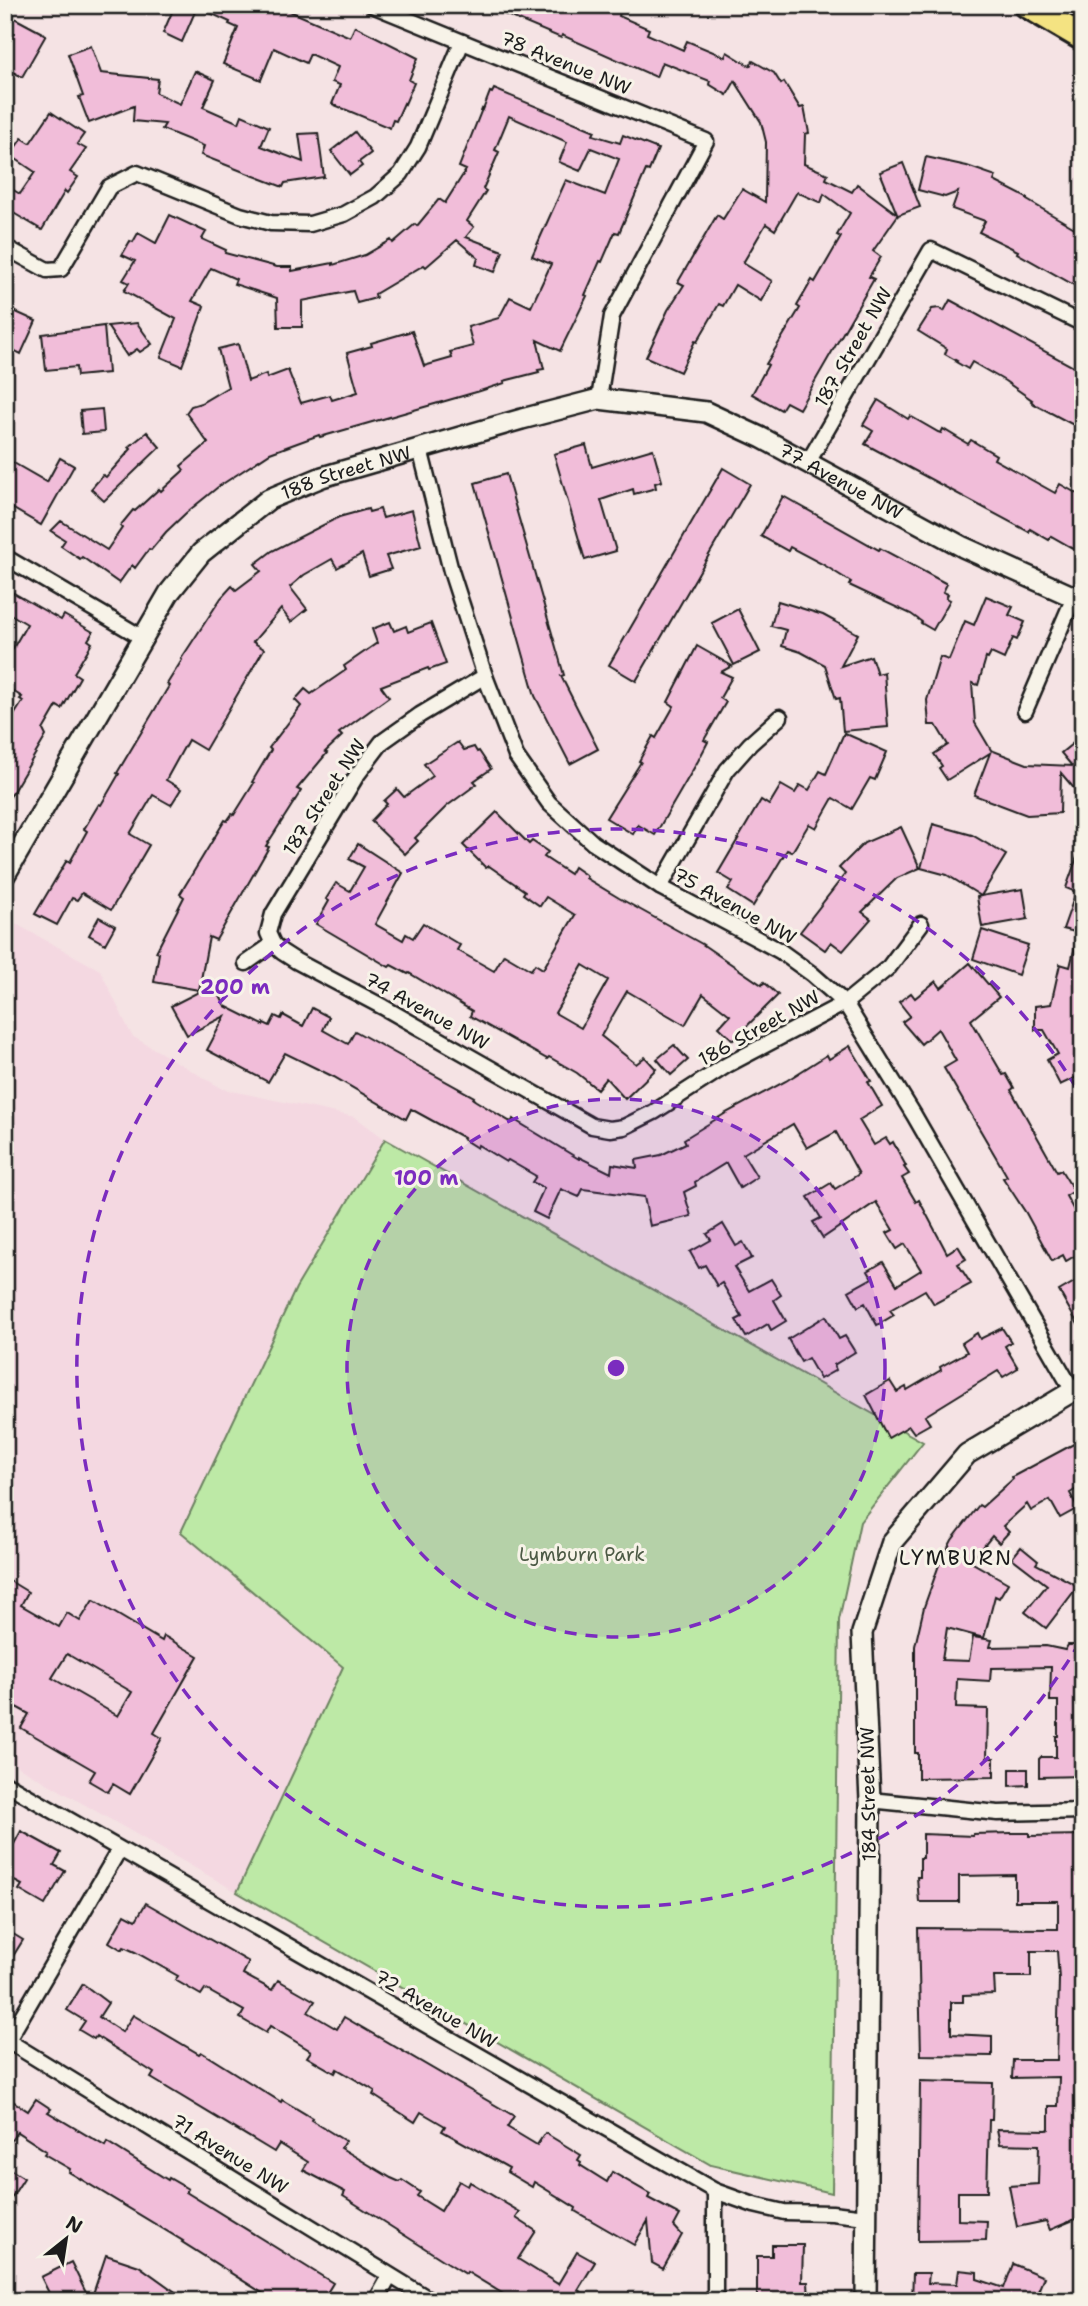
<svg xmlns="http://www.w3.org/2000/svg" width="1088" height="2306" viewBox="0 0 1088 2306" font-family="'Shantell Sans',sans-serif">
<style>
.built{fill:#f4d8e1}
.green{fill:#bde9a6;stroke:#6c8261;stroke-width:2}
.building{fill:#f1bdd9;stroke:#1c1c1c;stroke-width:2;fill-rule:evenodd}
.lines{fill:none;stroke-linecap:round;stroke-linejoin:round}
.street-casing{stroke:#1c1c1c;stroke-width:19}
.secondary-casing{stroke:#1c1c1c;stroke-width:24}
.highway-casing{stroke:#1c1c1c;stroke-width:30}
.street{stroke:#f7f3e8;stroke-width:14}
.secondary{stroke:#f7f3e8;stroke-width:19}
.highway{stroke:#f4e382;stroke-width:24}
.ring{fill:none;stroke:#7b2cbf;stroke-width:3.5;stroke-dasharray:12 9}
.labels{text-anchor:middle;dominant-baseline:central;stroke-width:6;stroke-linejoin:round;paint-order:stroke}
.street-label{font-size:19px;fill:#1c1c1c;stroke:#f7f3e8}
.park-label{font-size:19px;fill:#4c5a45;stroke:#f7f3e8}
.neighbourhood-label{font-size:21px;letter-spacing:2px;fill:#1c1c1c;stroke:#f7f3e8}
.centre{fill:#7b2cbf;stroke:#f7f3e8;stroke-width:3.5}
.ring-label{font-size:21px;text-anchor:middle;font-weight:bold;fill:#7b2cbf;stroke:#f7f3e8;stroke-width:6;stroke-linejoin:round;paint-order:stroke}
</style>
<rect width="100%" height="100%" fill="#f5e3e4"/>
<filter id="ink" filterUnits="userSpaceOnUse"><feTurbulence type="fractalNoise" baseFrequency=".0143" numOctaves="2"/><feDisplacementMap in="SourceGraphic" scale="14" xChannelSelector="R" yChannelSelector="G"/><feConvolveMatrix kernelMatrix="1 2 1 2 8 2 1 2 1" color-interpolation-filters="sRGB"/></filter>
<g filter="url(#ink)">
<path class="built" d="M5 918 100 970 132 1036 223 1089 355 1117 385 1139 296 1288 181 1531 343 1666 237 1892 5 1759Z"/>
<path class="green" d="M385 1139 923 1442 860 1522 839 1620 832 2193 711 2165 237 1892 343 1667 181 1532 296 1288Z"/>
<g class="building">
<path d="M175 5H268L283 12 285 9 350 37 355 26 418 58 409 80 414 83 405 104 404 103 396 121 393 120 390 128 332 104 340 85 332 82 338 67 310 54 306 63 274 48 261 80 223 64 238 28 229 24 230 22 197 7 182 42 163 33Z"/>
<path d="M483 5H603L620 12 619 16 649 29 647 34 683 50 687 41 725 57 727 52 750 66 753 61 774 73 781 84 784 82 800 108 804 107 809 133 805 134 804 164 828 174 826 179 852 192 857 184 897 214 880 172 903 163 920 207 898 215 873 251 881 257 869 277 874 279 799 409 786 402 781 410 752 394 768 365 766 364 800 308 797 306 812 280 815 282 841 237 837 235 850 213 824 194 821 203 797 192 775 230 766 224 743 263 772 281 761 301 735 285 723 306 719 304 697 342 695 341 680 372 646 357 668 310 684 285 678 282 717 215 723 219 742 189 765 202 766 142 761 122 735 81 727 95 709 84 710 81 662 62 656 77 562 35 561 38Z"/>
<path d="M5 13 46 35 22 77 5 68Z"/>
<path d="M91 46 101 73 158 79 156 93 180 104 195 71 215 80 203 107 239 123 242 115 269 127 261 146 303 162 299 134 318 133 324 177 285 183 283 187 249 174 201 155 204 146 162 129 165 124 133 121 134 106 89 123 79 97 83 96 68 54Z"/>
<path d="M494 89 595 131 593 135 620 143 623 135 658 149 649 171 646 170 619 233 615 232 602 262 600 261 585 295 587 296 560 351 537 340 544 369 538 370 539 372 504 381 505 383 480 391 320 437 319 435 270 453 218 487 186 513 166 532 151 550 149 549 135 568 132 565 119 583 82 557 80 559 61 546 65 540 51 531 61 521 107 550 122 528 120 526 133 510 135 511 159 489 161 491 184 470 181 466 208 443 186 413 191 406 201 403 228 387 218 349 238 344 248 381 266 374 267 378 288 370 301 403 330 395 332 400 358 392 347 353 372 346 371 343 412 331 424 366 452 358 450 352 473 346 468 327 499 318 510 297 531 307 551 264 532 256 566 180 605 195 619 159 591 148 580 171 559 162 567 142 509 116 495 150 499 152 483 189 486 191 467 221 474 227 466 237 503 251 495 272 476 265 478 258 457 240 426 267 424 265 375 294 376 298 357 303 353 291 302 301V327H278L277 298 234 284 236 279 211 268 192 301 204 306 182 366 161 357 176 319 124 291 129 283 123 280 135 261 122 255 130 241 133 242 138 233 156 243 170 215 206 232 202 239 226 250 225 253 277 267H292V271L333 263V265L365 255 391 240 393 243 415 224 417 226 439 199 445 203 466 170 459 167 482 109 483 110 490 92 492 93Z"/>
<path d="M51 112 84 134 77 144 86 149 70 172 78 177 67 193 65 191 42 230 5 208V185L20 194 35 172 10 155 22 138 30 143Z"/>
<path d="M355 132 371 153 359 162 362 166 350 175 331 151Z"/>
<path d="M926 157 967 166 996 176 994 181 1027 198V200L1083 233V290L1017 253 1018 251 979 232 985 221 952 209 958 192 945 197 918 190Z"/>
<path d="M950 300 1083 372V430L1034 404 1031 401 1032 400 1005 381 972 362 968 369 956 362 957 361 945 354 947 349 918 331 932 309 939 308 944 311Z"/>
<path d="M5 307 36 321 21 354 5 346Z"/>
<path d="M137 323 152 344 140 352 137 349 127 356 107 326Z"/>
<path d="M104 326 108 373 77 376 76 367 46 370 42 334Z"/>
<path d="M878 400 908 419 910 416 938 432 941 433 943 429 968 444 971 440 996 455 994 459 1055 493 1060 484 1083 497V554L1051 536 1049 540 1030 529 1029 532 865 444 873 431 863 425Z"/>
<path d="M102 409 104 432 82 434 80 411Z"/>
<path d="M147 432 160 447 104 501 91 489 103 475 106 477 131 449 129 447Z"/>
<path d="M586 445 592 467 653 449 662 481 655 483 656 488 634 494 633 489 601 500 616 551 585 560 554 454Z"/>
<path d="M5 458 47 482 60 458 74 466 41 525 5 504Z"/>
<path d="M723 468 750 484 636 681 609 665Z"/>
<path d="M506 474 564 675 561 676 598 749 570 764 535 696 475 483Z"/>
<path d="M783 496 879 550 880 548 947 584 943 592 948 594 946 598 950 600 933 630 921 623 922 622 911 614 849 585 851 582 824 565 790 547 788 551 761 536Z"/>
<path d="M368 509 369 512 380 509 383 518 412 510 421 546 386 556 391 569 369 576 362 554 337 568 332 559 304 575 290 587 307 609 291 622 281 609 253 642 264 649 205 750 188 740 166 780 181 789 171 805 153 795 130 834 149 845 111 910 82 893 77 900 72 898 57 925 35 914 67 860 70 862 87 831 84 829 99 804 101 805 119 774 117 773 169 686 167 684 182 660 181 659 221 598 232 586 236 590 261 571 255 564 272 551 339 517Z"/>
<path d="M5 588 61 620 64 615 93 632 88 640 92 643 74 673 80 677 62 709 57 706 43 730 46 736 5 805V748L14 733 6 728 23 701 20 699 22 697 5 686V662L27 624 5 611Z"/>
<path d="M986 596 1013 607 1009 615 1025 622 1017 640 1013 638 1004 659 991 653 988 659 986 658 978 685 972 683 975 723 991 750 1027 764 1072 766 1061 753 1083 735V799L1061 773 1060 813 1027 815 974 795 990 753 947 780 939 768 942 766 934 754 948 745 936 725H929L927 700 940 657 949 660 965 621 974 625Z"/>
<path d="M778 601 823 615 858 634 841 666 871 656 877 674 884 672 888 727 843 731 840 698 836 699 825 665 801 652 782 646 786 630 771 626Z"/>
<path d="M738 609 760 652 734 665 712 623Z"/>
<path d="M390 622 394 631 406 626 408 632 431 623 446 664 429 670 428 668 381 686 389 697 339 733 342 736 325 752 327 753 297 789 301 791 266 846 269 847 216 940 209 937 199 990 154 982 159 953 156 952 184 897 180 894 225 820 227 821 232 814 234 815 254 783 252 782 271 750 269 748 301 706 295 700 305 689 311 694 346 670 344 666 377 643 372 629Z"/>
<path d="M697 646 732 666 721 672 732 677 720 698 726 702 704 740 708 742 698 761 655 835 638 825 633 834 606 818 641 762 639 761 653 736 656 738 674 706 668 702Z"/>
<path d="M844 733 887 752 875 780 870 778 852 809 833 798 816 828 809 824 792 852 787 850 753 906 728 890 733 882 718 873 761 800 769 805 781 785 795 793 800 785 809 790 820 771 826 774Z"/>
<path d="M458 742 464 750 474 747 477 752 479 751 491 769 474 781 477 784 447 806 415 838 418 841 405 854 371 821 387 804 384 801 397 789 404 797 433 776 424 764Z"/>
<path d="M497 812 529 844 532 841 548 852 544 857 570 874 574 867 587 876 586 878 619 898 702 944 762 985 764 982 778 995 733 1040 719 1027 730 1015 703 994 685 1025 627 991 601 1036 636 1064 645 1057 656 1069 625 1099 606 1078 597 1089 577 1073 549 1057 547 1059 470 1016 472 1011 409 973 408 974 391 965 389 967 316 924 329 901 326 899 336 883 350 891 364 867 349 859 358 844 403 873 375 924 403 940 406 934 413 938 423 923 460 945 457 950 494 971 504 954 531 970 535 964 543 969 575 915 546 897 540 906 523 894 525 891 489 866 486 868 463 845ZM583 965 608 980 581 1028 555 1013Z"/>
<path d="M933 824 972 835 1006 855 981 896 1023 889 1028 919 982 927 977 897 981 896 947 875 921 868Z"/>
<path d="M901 827 920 868 897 878 862 912 871 919 843 951 831 942 825 950 800 932 845 874 839 868 864 843Z"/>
<path d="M1081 846H1083V934L1063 929 1076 892 1066 888Z"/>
<path d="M99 917 115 926 105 944 89 935Z"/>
<path d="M982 930 1028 945 1018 975 973 959Z"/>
<path d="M1077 938 1083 939V1074L1060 1085 1047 1060 1058 1054 1044 1030H1035V1006L1051 1004 1060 964 1070 967Z"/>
<path d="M970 963 999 997 971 1020 1003 1075 1006 1074 1014 1088 1011 1090 1057 1172 1061 1170 1074 1191 1066 1196 1083 1227V1251L1066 1261 1063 1255 1052 1261 1026 1213 1003 1178 1007 1176 944 1068 956 1061 938 1029 921 1044 902 1022 910 1016 899 1002 911 993 915 998 936 981 941 988Z"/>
<path d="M214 984 225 1006 263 1025 264 1023 270 1026 275 1016 281 1019 283 1015 303 1026 312 1008 329 1017 323 1030 348 1044 355 1031 474 1097 473 1099 476 1101 509 1121 512 1122 513 1119 579 1159V1157L611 1173 612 1164 637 1168 636 1160 661 1155 686 1143 684 1139 726 1113 786 1081 827 1055 829 1059 850 1046 871 1081 868 1082 882 1106 859 1120 874 1145 886 1138 890 1144 893 1142 906 1166 904 1167 909 1174 902 1178 916 1202 919 1200 947 1253 958 1246 966 1259 958 1264 971 1284 934 1304 925 1290 890 1310 894 1315 877 1325 865 1303 858 1307 849 1291 872 1278 868 1271 883 1262 897 1285 921 1270 905 1244 897 1249 887 1233 893 1230 876 1202 823 1238 813 1222 821 1218 808 1197 831 1183 835 1189 859 1174 836 1132 807 1148 793 1124 743 1154 757 1177 740 1188 726 1163 695 1182 696 1186 684 1192 691 1216 650 1226 644 1197 583 1189 579 1197 561 1189 547 1219 533 1212 544 1188 532 1182 536 1176 508 1160 506 1162 478 1145 477 1148 463 1139 464 1138 411 1109 406 1119 334 1077 285 1053 268 1082 207 1050 225 1016 187 1035 171 1006Z"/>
<path d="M674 1045 688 1060 671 1075 657 1059Z"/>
<path d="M723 1224 736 1246 743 1242 752 1258 734 1267 749 1291 771 1279 781 1295 774 1300 786 1321 771 1330 768 1324 746 1337 736 1320 742 1317 722 1283 717 1286 705 1265 699 1268 690 1252 711 1240 707 1234Z"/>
<path d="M1083 1277V1333L1059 1291Z"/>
<path d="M826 1316 839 1339 845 1336 855 1352 834 1365 836 1370 820 1379 808 1358 801 1362 788 1339Z"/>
<path d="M1002 1328 1011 1342 1005 1346 1018 1368 1003 1377 998 1371 925 1416 930 1424 914 1433 909 1426 888 1438 866 1395 890 1381 897 1392 906 1387 907 1390 941 1370 940 1367 967 1352 962 1343 977 1333 980 1339Z"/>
<path d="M1083 1439V1485L1070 1493 1078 1508 1060 1518 1050 1500 1031 1511 1027 1504 1003 1526 1009 1532 999 1543 992 1536 971 1562 1008 1583 999 1598 995 1596 984 1638 947 1628 942 1660 969 1661 973 1637 992 1640 990 1647 1046 1646 1065 1650 1068 1645H1083V1776L1039 1777V1759L1041 1757H1056V1736H1058V1701H1050L1051 1667 991 1668 990 1681 957 1679 956 1708 988 1709 987 1758H994V1777L918 1778V1753H915V1646L924 1607 939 1565 952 1540 979 1505 982 1507 1013 1479 1012 1477Z"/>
<path d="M1021 1547 1038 1561 1036 1564 1078 1586 1046 1628 1025 1612 1047 1585 1012 1558Z"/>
<path d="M5 1578 28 1592 21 1605 59 1627 67 1613 80 1621 93 1600 162 1641 164 1636 198 1656 154 1733 162 1738 130 1794 113 1784 108 1792 89 1781 95 1771 21 1728 29 1714 5 1701ZM67 1654 132 1692 118 1716 52 1678Z"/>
<path d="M1010 1769H1028V1785L1010 1786Z"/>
<path d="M21 1831 61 1853 54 1865 65 1871 45 1905 19 1890 22 1885 5 1876V1839L14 1844Z"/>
<path d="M1013 1833H1029V1836L1083 1835V2148H1081L1079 2190 1083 2198V2216L1050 2230 1046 2221 1017 2227 1009 2186 1038 2184 1039 2145 1000 2144 997 2129 1047 2130 1049 2129V2106H1058L1059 2077 1012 2078 1013 2060H1057L1059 1979 1057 1951H1031V1977H994L995 1994 963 1995V2002H951V2034L992 2036V2056L921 2055 918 1928 1058 1929V1901H1015V1875L959 1876V1902H919L917 1877H920V1858H923V1834L973 1836V1834Z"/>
<path d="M146 1903 249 1962 243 1974 272 1990 278 1980 315 2001 308 2012 337 2029 344 2017 514 2116 507 2127 537 2145 545 2133 581 2155 578 2160 581 2162 580 2165 607 2182 612 2172 650 2194 648 2198 680 2215 674 2226 682 2235 663 2269 652 2263 648 2221 634 2245 575 2211 576 2208 534 2182 532 2187 507 2172 509 2168 442 2131 445 2126 421 2112 415 2122 373 2095 375 2091 337 2069 335 2073 307 2057 311 2051 270 2026 266 2033 240 2018 244 2011 205 1989 201 1995 175 1980 178 1976 135 1952 124 1947 122 1950 109 1942 125 1914 136 1920Z"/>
<path d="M5 1929 23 1940 5 1969Z"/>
<path d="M83 1984 108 2003 99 2017 122 2032 133 2015 199 2054 201 2052 281 2102 282 2100 312 2118 311 2120 345 2141 341 2148 391 2178 400 2182 402 2180 420 2192 417 2196 441 2211 459 2181 468 2186 470 2182 520 2212 516 2218 536 2231 518 2259 558 2284 577 2252 595 2262 578 2290 596 2301H515L467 2272 466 2274 448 2263 343 2196 345 2192 303 2170 308 2162 279 2144 274 2152 151 2078 154 2073 96 2036 94 2039 79 2030 85 2021 67 2010Z"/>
<path d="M920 2081 993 2083 992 2120H989L987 2192H958V2220L987 2221 986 2240 918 2241Z"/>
<path d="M36 2099 51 2109 48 2112 105 2146 107 2142 168 2180 169 2178 188 2189 186 2192 333 2283 322 2301H275L182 2242 183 2241 69 2172 70 2169 44 2154 46 2151 17 2132 5 2150V2109L11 2100 28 2111Z"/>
<path d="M5 2166 24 2178 5 2208Z"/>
<path d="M772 2245H803L802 2282H808L809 2301H778V2298H757V2256H772Z"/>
<path d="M106 2255 139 2266 188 2301H113L93 2294Z"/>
<path d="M71 2262 90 2301H65L61 2293 51 2297 41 2277Z"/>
<path d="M1013 2264 1044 2277 1034 2301H912L913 2273H929L928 2283 957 2284 959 2270 977 2272V2279L1004 2288Z"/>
</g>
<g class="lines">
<g class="street-casing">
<g id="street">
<path d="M372 5 706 141 612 316 599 399"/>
<path d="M5 247 47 270 61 269 109 187 137 173 240 215 271 223 310 224 344 214 375 197 401 174 418 147 462 42"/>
<path d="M420 449 451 571 485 676 516 756 549 803 593 843 660 887 780 951 812 974 845 1003 914 1115 1073 1391"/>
<path d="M807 464 931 250 1083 324"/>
<path d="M5 557 143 638"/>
<path d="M1025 711 1074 597"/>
<path d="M660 887 727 770 750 744 780 717"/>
<path d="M273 944 268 933 273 914 357 775 382 742 420 715 485 676"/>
<path d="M246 963 273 944 282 952 296 961 383 1007 592 1126 610 1129 624 1127 654 1112 727 1065 845 1003 889 967 921 924"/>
<path d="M5 1783 715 2191 754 2205 784 2212 832 2213 866 2217"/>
<path d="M870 1800 998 1813 1083 1811"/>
<path d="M8 2041 432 2301"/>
<path d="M5 2045 119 1850"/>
<path d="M376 2301 390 2276"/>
<path d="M715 2301V2191"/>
</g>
</g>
<g class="secondary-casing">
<g id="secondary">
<path id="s1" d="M5 875 169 593 201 553 269 499 322 477 522 419 599 399 706 412 762 438 963 547 1083 601"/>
<path d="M866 2301 870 1800 862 1633 892 1542 967 1454 1083 1385"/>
</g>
</g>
<g class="highway-casing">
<path id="highway" d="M1027 5 1083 38"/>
</g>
<use href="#street" class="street"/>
<use href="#secondary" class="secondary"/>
<use href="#highway" class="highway"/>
</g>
</g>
<circle cx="616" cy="1368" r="269" fill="#7b2cbf" fill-opacity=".12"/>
<g class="ring">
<circle cx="616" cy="1368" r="269"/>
<path d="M1080 1642A539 539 0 1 1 1080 1094"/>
</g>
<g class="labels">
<g class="street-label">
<text transform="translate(566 63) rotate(22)">78 Avenue NW</text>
<text transform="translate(853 347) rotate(-60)">187 Street NW</text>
<text stroke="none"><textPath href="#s1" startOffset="546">188 Street NW</textPath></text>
<text stroke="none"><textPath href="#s1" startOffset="1069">77 Avenue NW</textPath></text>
<text transform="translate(324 797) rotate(-57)">187 Street NW</text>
<text transform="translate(735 906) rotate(29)">75 Avenue NW</text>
<text transform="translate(427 1011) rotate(29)">74 Avenue NW</text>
<text transform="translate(759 1028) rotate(-29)">186 Street NW</text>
<text transform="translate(868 1794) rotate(-91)">184 Street NW</text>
<text transform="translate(436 2009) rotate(30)">72 Avenue NW</text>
<text transform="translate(230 2154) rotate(32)">71 Avenue NW</text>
</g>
<g class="park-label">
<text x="582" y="1554">Lymburn Park</text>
</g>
<g class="neighbourhood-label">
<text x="956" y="1558">LYMBURN</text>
</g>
</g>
<circle cx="616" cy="1368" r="10" class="centre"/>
<g class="ring-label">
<text x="235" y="994">200 m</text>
<text x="426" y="1185">100 m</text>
</g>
<rect width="1088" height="2306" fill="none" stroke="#f7f3e8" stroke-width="28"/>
<rect x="14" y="14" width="1060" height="2278" fill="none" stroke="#1c1c1c" stroke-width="2.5" filter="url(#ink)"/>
<g transform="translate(66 2239) rotate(30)" stroke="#f7f3e8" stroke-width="5" paint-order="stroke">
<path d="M0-5L12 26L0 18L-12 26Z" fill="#1c1c1c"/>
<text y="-10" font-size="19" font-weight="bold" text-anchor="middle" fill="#1c1c1c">N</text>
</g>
</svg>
